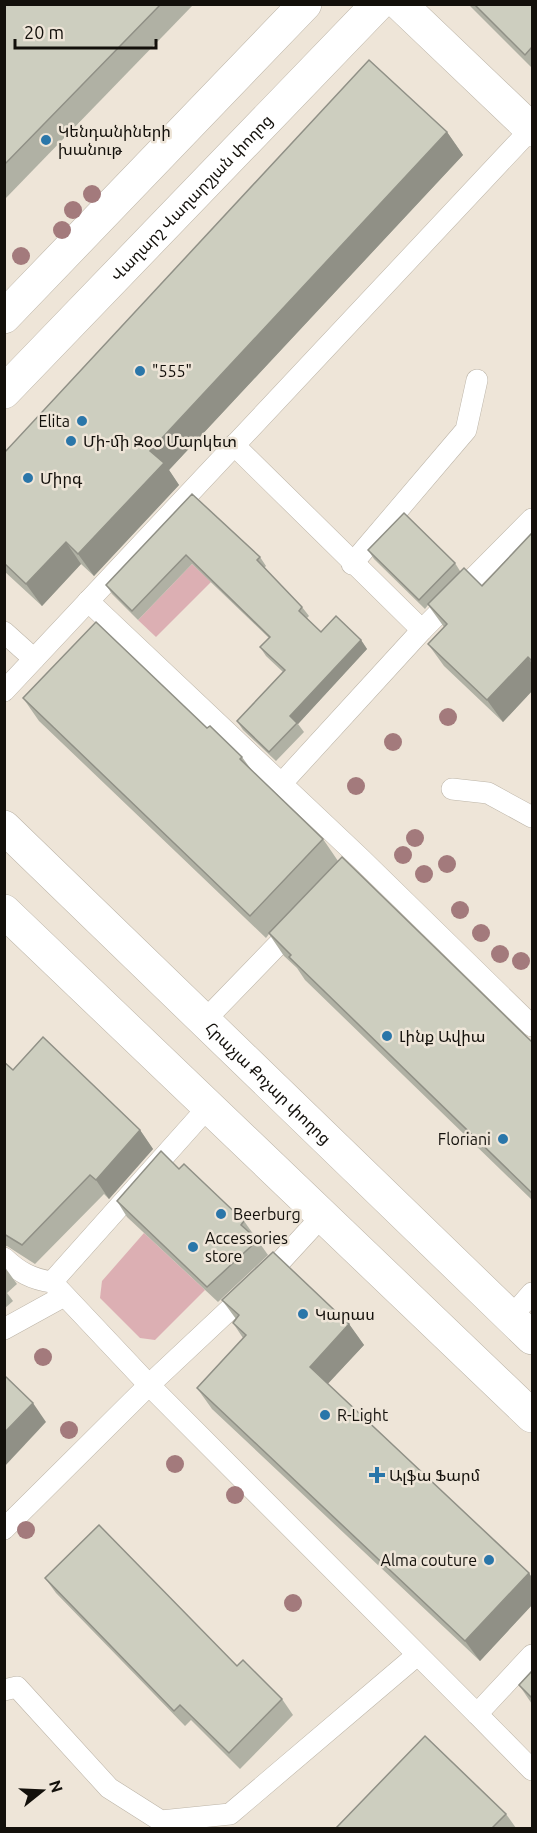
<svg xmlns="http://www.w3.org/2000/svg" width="537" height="1833" viewBox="0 0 537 1833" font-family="Ubuntu,'Noto Sans Armenian',sans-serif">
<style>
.green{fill:#dcafb3}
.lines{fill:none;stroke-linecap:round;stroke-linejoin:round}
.lane-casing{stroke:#bcb4a7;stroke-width:22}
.street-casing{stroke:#bcb4a7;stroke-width:34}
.secondary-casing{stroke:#bcb4a7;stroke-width:34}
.lane{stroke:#fff;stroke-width:21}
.street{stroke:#fff;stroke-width:33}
.secondary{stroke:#fff;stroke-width:33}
.tree{fill:#a37a7c}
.wall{fill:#b0b1a4}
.shaded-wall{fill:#909086}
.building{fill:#cdcebf;stroke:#909086;stroke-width:1.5}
.poi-dot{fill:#2a76a9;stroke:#eee5d8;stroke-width:2}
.labels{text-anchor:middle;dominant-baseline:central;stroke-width:5;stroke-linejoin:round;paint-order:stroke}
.poi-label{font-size:16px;fill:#13100b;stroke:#eee5d8;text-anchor:start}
.street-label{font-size:16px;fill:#13100b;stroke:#eee5d8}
</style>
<rect width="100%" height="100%" fill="#eee5d8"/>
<g class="green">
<path d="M192 564 211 582 156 637 138 620Z"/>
<path d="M144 1233 205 1290 155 1340 140 1338 100 1298 102 1281Z"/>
</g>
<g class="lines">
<g class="lane-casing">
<g id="lane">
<path d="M234 445 422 630 532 519"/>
<path d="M352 564 466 430 477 380"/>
<path d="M88 601 360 858 532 1026"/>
<path d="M4 632 34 659"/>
<path d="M4 691 531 129"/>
<path d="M282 783 422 630"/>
<path d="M452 789 488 793 532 817"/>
<path d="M205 1020 296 926"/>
<path d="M4 1258C19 1272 31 1279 52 1282L149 1385 477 1714 532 1655"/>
<path d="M52 1282 209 1106"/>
<path d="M511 1317 532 1293"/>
<path d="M4 1329 64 1296"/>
<path d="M4 1529 149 1385 278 1264 323 1215"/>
<path d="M4 1690 17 1687 109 1788 161 1821 230 1814 416 1656"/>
<path d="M477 1714 532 1770"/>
</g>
</g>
<g class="street-casing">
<path id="street" d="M400 4 532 130"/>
</g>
<g class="secondary-casing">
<g id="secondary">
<path d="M4 317 305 4"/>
<path id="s1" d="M4 392 378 4"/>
<path id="s2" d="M4 827 532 1338"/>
<path d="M4 911 532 1416"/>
</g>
</g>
<use href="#lane" class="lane"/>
<use href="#street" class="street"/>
<use href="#secondary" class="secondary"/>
</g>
<g class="tree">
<circle cx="92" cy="194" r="9"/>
<circle cx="73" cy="210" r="9"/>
<circle cx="62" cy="230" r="9"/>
<circle cx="21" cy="256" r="9"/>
<circle cx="448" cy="717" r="9"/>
<circle cx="393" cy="742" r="9"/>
<circle cx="356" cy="786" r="9"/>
<circle cx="415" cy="838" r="9"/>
<circle cx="403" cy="855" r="9"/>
<circle cx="447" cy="864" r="9"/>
<circle cx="424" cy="874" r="9"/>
<circle cx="460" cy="910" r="9"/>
<circle cx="481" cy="933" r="9"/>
<circle cx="500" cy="954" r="9"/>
<circle cx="521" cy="961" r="9"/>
<circle cx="43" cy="1357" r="9"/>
<circle cx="69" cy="1430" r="9"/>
<circle cx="175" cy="1464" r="9"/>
<circle cx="235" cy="1495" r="9"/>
<circle cx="26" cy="1530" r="9"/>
<circle cx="293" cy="1603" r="9"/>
</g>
<g class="wall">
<path d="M4 4H194L4 200Z"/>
<path d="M468 4H532V68Z"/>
<path d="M447 132 463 155 169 470 179 485 94 576 81 564 42 606 4 571V453Z"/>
<path d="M192 494 260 557 266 566 264 568 302 607 309 616 307 618 321 632 361 640 367 649 298 724 304 732 276 761 243 730 237 721 283 672 266 656 260 647 269 638 192 564 138 620 112 594 106 585Z"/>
<path d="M532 533V691L503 722 444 666 428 644 444 627 428 605 425 609 374 559 368 550 455 563 460 571 482 586Z"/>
<path d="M23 698 207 728 242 757 253 772 323 839 338 861 532 1042V1200L305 980 297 968 284 956 269 934 266 938 39 721Z"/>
<path d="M4 1062 13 1070 140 1130 153 1149 109 1199 104 1194 35 1264 7 1246 4 1247Z"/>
<path d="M179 1169 244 1221 268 1255 218 1302 127 1217 117 1201Z"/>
<path d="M4 1266 17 1284 7 1293 13 1301 4 1309Z"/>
<path d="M222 1300 349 1324 364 1345 327 1384 529 1573 532 1578V1605L480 1661 212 1409 197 1388 243 1338 233 1323 236 1319Z"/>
<path d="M45 1578 237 1666 282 1699 293 1715 240 1769 191 1720 185 1726 56 1593Z"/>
<path d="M532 1671V1704L519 1685Z"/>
<path d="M506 1814 516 1828H336Z"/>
</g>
<g class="shaded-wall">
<path d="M447 132 463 155 169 470 179 485 94 576 78 554 150 451Z"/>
<path d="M66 542 81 564 42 606 26 584Z"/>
<path d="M361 640 367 649 298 724 290 716Z"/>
<path d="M528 657 532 664V691L503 722 487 700Z"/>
<path d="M140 1130 153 1149 109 1199 96 1180Z"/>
<path d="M349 1324 364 1345 324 1388 310 1367Z"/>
<path d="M33 1403 46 1422 4 1467V1433Z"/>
<path d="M529 1573 532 1578V1605L480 1661 465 1641Z"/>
</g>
<g class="building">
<path d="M4 4H161L4 165Z"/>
<path d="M474 4H532V47L525 55Z"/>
<path d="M369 60 447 132 150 451 164 463 78 554 66 542 26 584 4 563V453Z"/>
<path d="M192 494 260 557 257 560 302 607 299 611 321 632 336 616 361 640 290 716 297 723 269 752 237 721 285 670 260 647 270 637 186 555 132 611 106 585Z"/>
<path d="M404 513 455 563 419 600 368 550Z"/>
<path d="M532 533V661L528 657 487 700 428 644 447 624 428 604 464 568 482 586Z"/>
<path d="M96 622 207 728 210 726 242 757 240 759 323 839 250 916 23 698Z"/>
<path d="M342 857 532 1042V1193L289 957 291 955 269 933Z"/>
<path d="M43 1037 140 1130 96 1180 90 1175 22 1245 4 1234V1062L13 1070Z"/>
<path d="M161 1151 179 1169 184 1164 244 1221 241 1225 258 1240 207 1287 117 1201Z"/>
<path d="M273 1252 349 1324 310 1367 529 1573 465 1641 197 1388 246 1335 233 1323 239 1315 222 1300Z"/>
<path d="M4 1375 33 1403 4 1433Z"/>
<path d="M99 1525 237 1666 243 1660 282 1699 229 1753 180 1705 174 1711 45 1578Z"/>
<path d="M532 1671V1698L519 1685Z"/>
<path d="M425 1736 506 1814 492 1828H336Z"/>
</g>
<g class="poi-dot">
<circle cx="46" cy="140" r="6"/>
<circle cx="140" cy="371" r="6"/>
<circle cx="82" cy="421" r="6"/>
<circle cx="71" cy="441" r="6"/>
<circle cx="28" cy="478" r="6"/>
<circle cx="387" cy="1036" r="6"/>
<circle cx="503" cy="1139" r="6"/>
<circle cx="221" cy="1214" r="6"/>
<circle cx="193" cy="1247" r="6"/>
<circle cx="303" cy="1314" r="6"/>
<circle cx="325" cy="1415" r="6"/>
<path d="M374 1466h6v6h6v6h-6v6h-6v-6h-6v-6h6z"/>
<circle cx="489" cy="1560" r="6"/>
</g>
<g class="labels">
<g class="poi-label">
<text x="58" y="131">Կենդանիների<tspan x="58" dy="18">խանութ</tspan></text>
<text x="152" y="371">"555"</text>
<text x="70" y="421" text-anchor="end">Elita</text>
<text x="83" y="441">Մի-մի Զօօ Մարկետ</text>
<text x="40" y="478">Միրգ</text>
<text x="399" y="1036">Լինք Ավիա</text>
<text x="491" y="1139" text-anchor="end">Floriani</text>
<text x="233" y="1214">Beerburg</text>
<text x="205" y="1238">Accessories<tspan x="205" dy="18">store</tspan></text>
<text x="315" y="1314">Կարաս</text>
<text x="337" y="1415">R-Light</text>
<text x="389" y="1475">Ալֆա Ֆարմ</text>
<text x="477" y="1560" text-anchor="end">Alma couture</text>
</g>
<g class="street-label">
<text stroke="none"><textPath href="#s1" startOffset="270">Վաղարշ Վաղարշյան փողոց</textPath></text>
<text stroke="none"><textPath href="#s2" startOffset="368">Հրաչյա Քոչար փողոց</textPath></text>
</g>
</g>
<rect width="537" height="1833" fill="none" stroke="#13100b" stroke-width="12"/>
<g transform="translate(42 1791) rotate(72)" stroke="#eee5d8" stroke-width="4.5" paint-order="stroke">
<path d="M0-4.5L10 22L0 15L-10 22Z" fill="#13100b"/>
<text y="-9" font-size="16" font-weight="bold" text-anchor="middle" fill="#13100b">N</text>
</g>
<path d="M15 39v9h141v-9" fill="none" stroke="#13100b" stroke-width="3"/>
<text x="24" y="39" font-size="18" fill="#13100b" stroke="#eee5d8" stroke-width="4.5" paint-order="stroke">20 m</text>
</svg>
